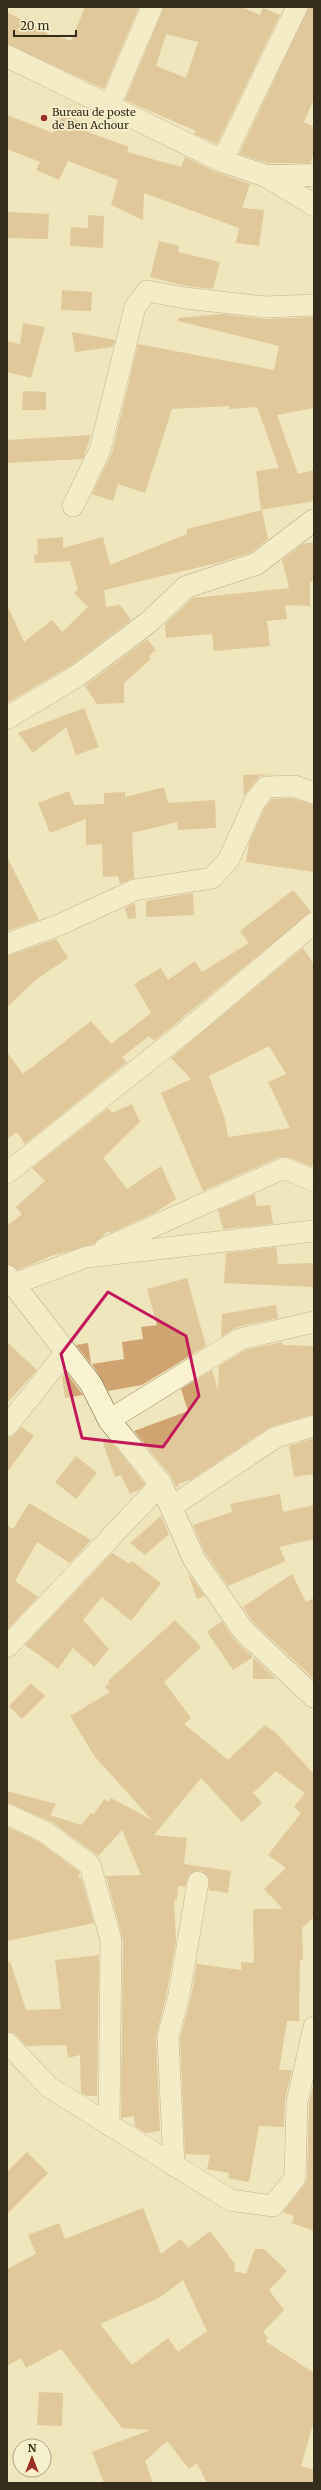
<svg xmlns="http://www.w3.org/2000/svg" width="321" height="2490" viewBox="0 0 321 2490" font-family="Merriweather,serif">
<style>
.building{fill:#d0a471;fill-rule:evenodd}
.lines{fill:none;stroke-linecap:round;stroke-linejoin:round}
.street-casing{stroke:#887655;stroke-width:22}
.secondary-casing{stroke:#695739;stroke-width:23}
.street{stroke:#faf3d0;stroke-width:21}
.secondary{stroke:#faf3d0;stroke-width:22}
.marked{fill:none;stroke:#c2185b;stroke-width:3;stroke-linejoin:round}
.poi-dot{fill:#993023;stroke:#f7f0cd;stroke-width:1.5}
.labels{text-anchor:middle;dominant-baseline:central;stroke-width:3.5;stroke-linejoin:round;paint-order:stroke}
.poi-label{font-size:11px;fill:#362c1b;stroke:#f7f0cd;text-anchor:start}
</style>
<rect width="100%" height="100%" fill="#efe6bd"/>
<g class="building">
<path d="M85 7H139L104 89 7 44V12L54 37 55 35 71 41Z"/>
<path d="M164 7H241L260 15 263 8 280 15 217 144 194 134 196 131 125 100ZM166 34 198 42 186 78 156 66Z"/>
<path d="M309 7H314V99L304 122 314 127V154L310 163H268L239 154Z"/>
<path d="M62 114 85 124 82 130 129 147 127 152 181 167 185 157 218 173 250 184 242 208 264 210 259 246 236 243 239 228 144 193 143 220 111 205 118 180 68 161 59 180 36 170 40 162 7 149V115L53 133Z"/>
<path d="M7 212 49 214 48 239 7 238Z"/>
<path d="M88 215 104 216 103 248 70 246 71 227 88 228Z"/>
<path d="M159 241 179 246 178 252 220 262 213 289 186 286 150 277Z"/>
<path d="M62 290 92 292 91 311 61 310Z"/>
<path d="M222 314 265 319 314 317V408L277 415 298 474 314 470V501L261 510 256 471 279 468 257 407 229 409V406L172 409 145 493 118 484 113 501 92 494 112 453 138 344 274 370 279 346 178 321V318Z"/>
<path d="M23 323 45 327 31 378 7 372V341L20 344Z"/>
<path d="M72 332 115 340 113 347 75 352Z"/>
<path d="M23 391 46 392V410H22Z"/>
<path d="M91 435 83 459 8 463 7 440Z"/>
<path d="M262 510 268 539 250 553 221 562 104 590 106 607 120 605 131 620 70 666 7 703V605L24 642 52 620 62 632 88 607 74 593 78 590 70 561 35 563 34 555 38 554 37 539 63 537V548L103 537 110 565 187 534V529Z"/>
<path d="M314 542V581L310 582V606L285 605 287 619 267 621 270 646 214 651 212 634 166 638 165 624 193 598 289 588 282 560 303 544Z"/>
<path d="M147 639 156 650 149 656 151 659 124 683V703L97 704 85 686Z"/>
<path d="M84 708 99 747 76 755 66 727 33 753 18 733Z"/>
<path d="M275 774 260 776 244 796 243 775Z"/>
<path d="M164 787 168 803 215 800 216 828 178 830 177 822 132 833 134 878 120 884 118 876 103 877 102 844 86 845V819L50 833 38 803 69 791 74 805 104 804V793L125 792V797Z"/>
<path d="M292 798 314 805V872L246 862 249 843 265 807 272 799Z"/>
<path d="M7 857 39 920 7 931Z"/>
<path d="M293 890 311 912 154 1041 149 1036 122 1057 127 1062 25 1144 17 1132 7 1139V1052L23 1074 91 1021 111 1044 151 1013 134 984 161 968 168 980 195 961 202 972 249 943 240 931Z"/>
<path d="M193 893 194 915 146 917V901Z"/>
<path d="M135 903 136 918 128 919 125 908Z"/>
<path d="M56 939 68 958 37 979 7 1007V956Z"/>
<path d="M303 948 314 964V1162L312 1167 288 1157H279L203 1191 161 1093 191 1079 171 1058ZM269 1046 286 1074 268 1082 290 1128 228 1137 225 1119 209 1076Z"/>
<path d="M132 1104 140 1122 103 1158 127 1189 161 1166 176 1199 156 1212 110 1233 108 1231 94 1244 51 1256 18 1270 8 1264 7 1226 22 1214 16 1207 45 1181 32 1168 108 1108 112 1113Z"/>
<path d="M255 1194 256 1206 270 1205 273 1224 223 1229 218 1210Z"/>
<path d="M276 1247 278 1264 314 1263V1287L224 1283 226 1253Z"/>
<path d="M187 1278 206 1346 142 1385 108 1391 92 1364 124 1359 122 1342 143 1339 141 1327 157 1325 147 1289Z"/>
<path d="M276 1305 278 1318 237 1327 221 1337 222 1314Z"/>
<path d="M7 1342 37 1370 7 1403Z"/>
<path d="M282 1342 283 1345 314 1346V1414L270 1427 192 1479 178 1484 179 1486 176 1487 171 1476 134 1431 188 1411 181 1389 212 1370 218 1390 219 1366 245 1350Z"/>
<path d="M88 1343 91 1364 76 1345Z"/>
<path d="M66 1372 80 1391 83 1395 65 1398 62 1377Z"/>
<path d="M22 1427 34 1436 7 1472V1438L12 1437Z"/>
<path d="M314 1438V1474L294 1477 289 1446Z"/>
<path d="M110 1440 145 1484 139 1490 130 1494 121 1475 115 1477 103 1443Z"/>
<path d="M76 1456 97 1473 76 1499 55 1482Z"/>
<path d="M280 1494 283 1512 314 1505V1539L279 1547 286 1561 228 1586 205 1553 193 1525 232 1512 230 1504Z"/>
<path d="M29 1503 91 1540 70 1563 37 1542 15 1581 38 1597 7 1630V1525L13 1529Z"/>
<path d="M161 1516 169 1534 145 1555 130 1543Z"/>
<path d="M112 1553 130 1564 132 1561 161 1583 131 1621 102 1597 83 1620 109 1649 94 1667 73 1648 58 1669 25 1645Z"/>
<path d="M188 1573 205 1596 197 1599Z"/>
<path d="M292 1574 306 1602 314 1598V1679L253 1622 243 1607Z"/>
<path d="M175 1620 201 1647 164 1682 191 1718 184 1724 228 1760 265 1725 276 1733 314 1774V1917L302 1928 303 1960H300L299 2021H287L279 2070H292L285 2099 284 2127 259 2126 249 2182 228 2178 229 2173 207 2169 210 2155 185 2154 180 2038 191 1998 197 1961V1964L241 1970V1962L254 1963 253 1909H283L264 1889 286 1868 268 1855 301 1813 294 1807 305 1793 276 1771 253 1793 262 1803 242 1822 201 1778 154 1835 187 1838 184 1864 231 1871 228 1893 209 1890V1877L200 1870 189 1874 185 1887 178 1886 177 1900 174 1901 176 1941 167 1992 156 2037 160 2131 145 2133 135 2126 134 2116 121 2118 123 1940 106 1876 141 1875 122 1830 98 1856 52 1822 7 1802V1791L56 1804 50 1815 81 1825 91 1813 94 1814 104 1799 109 1802 111 1798 152 1820 95 1757 70 1716 110 1692 105 1687 110 1682 108 1681Z"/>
<path d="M222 1621 234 1639 276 1679H253V1657L233 1670 207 1632Z"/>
<path d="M31 1683 45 1696 22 1719 9 1706Z"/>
<path d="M7 1827 39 1842 80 1872 78 1877H81L94 1923 7 1941Z"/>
<path d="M99 1955 97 2096H87L81 2093 80 2055 68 2058 66 2045 26 2046 15 2034 7 2031V1962L10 1961 26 2010 61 2009 55 1960Z"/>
<path d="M314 2082V2231L292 2223 294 2216 283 2212 304 2185 307 2179 309 2104Z"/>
<path d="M27 2152 48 2173 7 2214V2172Z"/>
<path d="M143 2208 161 2254 181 2239 188 2248 210 2231 235 2264 234 2271 246 2274 255 2249H264L287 2271 269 2290 284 2310 263 2332 268 2338 265 2341 314 2373V2421L301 2466 314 2470V2483H207L197 2463 189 2469 167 2441 145 2461 153 2483H104L92 2452 150 2430 122 2428 61 2349 26 2368 21 2358 7 2366V2269L36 2254 28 2235 59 2223 65 2239ZM183 2280 207 2331 178 2352 168 2338 132 2365 100 2324 159 2298Z"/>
<path d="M39 2392 63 2393 62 2426 37 2425Z"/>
</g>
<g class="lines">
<g class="street-casing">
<g id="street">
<path d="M109 107 152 7"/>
<path d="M222 161 297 7"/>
<path d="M73 506 100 450 135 307 147 291 185 298 265 307 314 305"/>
<path d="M7 944 59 925 135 890 212 878 229 859 255 801 266 787 294 786 314 793"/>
<path d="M7 1173 197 1022 314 923"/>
<path d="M105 1248 284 1168 314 1181"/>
<path d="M14 1284 86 1257 314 1231"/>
<path d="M109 1420 240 1339 314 1322"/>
<path d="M7 1426 66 1352"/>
<path d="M171 1507 276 1437 314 1426"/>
<path d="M7 1647 161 1484"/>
<path d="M7 1814 45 1832 90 1865 111 1940 109 2125"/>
<path d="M7 2043 49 2087 230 2200 273 2206 295 2178 297 2102 314 2027"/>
<path d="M174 2166 168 2037 179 1995 198 1882"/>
</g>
</g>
<g class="secondary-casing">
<g id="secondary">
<path d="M7 56 222 161 266 176 314 175"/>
<path d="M266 176 314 205"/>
<path d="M7 718 77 676 149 622 186 587 256 564 314 520"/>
<path d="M7 1276 91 1384 109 1420 161 1484 194 1559 243 1630 314 1697"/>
</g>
</g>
<use href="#street" class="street"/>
<use href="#secondary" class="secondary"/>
</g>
<path d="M0 0H321V2490H0ZM108 1292 186 1336 199 1396 163 1447 82 1438 61 1354Z" fill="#efe6bd" fill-opacity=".55" fill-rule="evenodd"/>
<path class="marked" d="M108 1292 186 1336 199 1396 163 1447 82 1438 61 1354Z"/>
<circle class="poi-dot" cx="44" cy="118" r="4"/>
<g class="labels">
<g class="poi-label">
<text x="52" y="112">Bureau de poste<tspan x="52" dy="13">de Ben Achour</tspan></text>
</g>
</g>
<rect width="321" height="2490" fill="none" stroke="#362c1b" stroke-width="16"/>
<g transform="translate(32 2458)"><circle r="19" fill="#f7f0cd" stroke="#aaa286"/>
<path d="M0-3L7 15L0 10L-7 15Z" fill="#993023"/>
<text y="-6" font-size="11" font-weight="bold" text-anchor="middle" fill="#362c1b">N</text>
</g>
<path d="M14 30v6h62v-6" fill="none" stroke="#362c1b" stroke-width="2"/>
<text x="20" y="30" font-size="12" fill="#362c1b" stroke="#f7f0cd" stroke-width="3" paint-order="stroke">20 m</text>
</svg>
